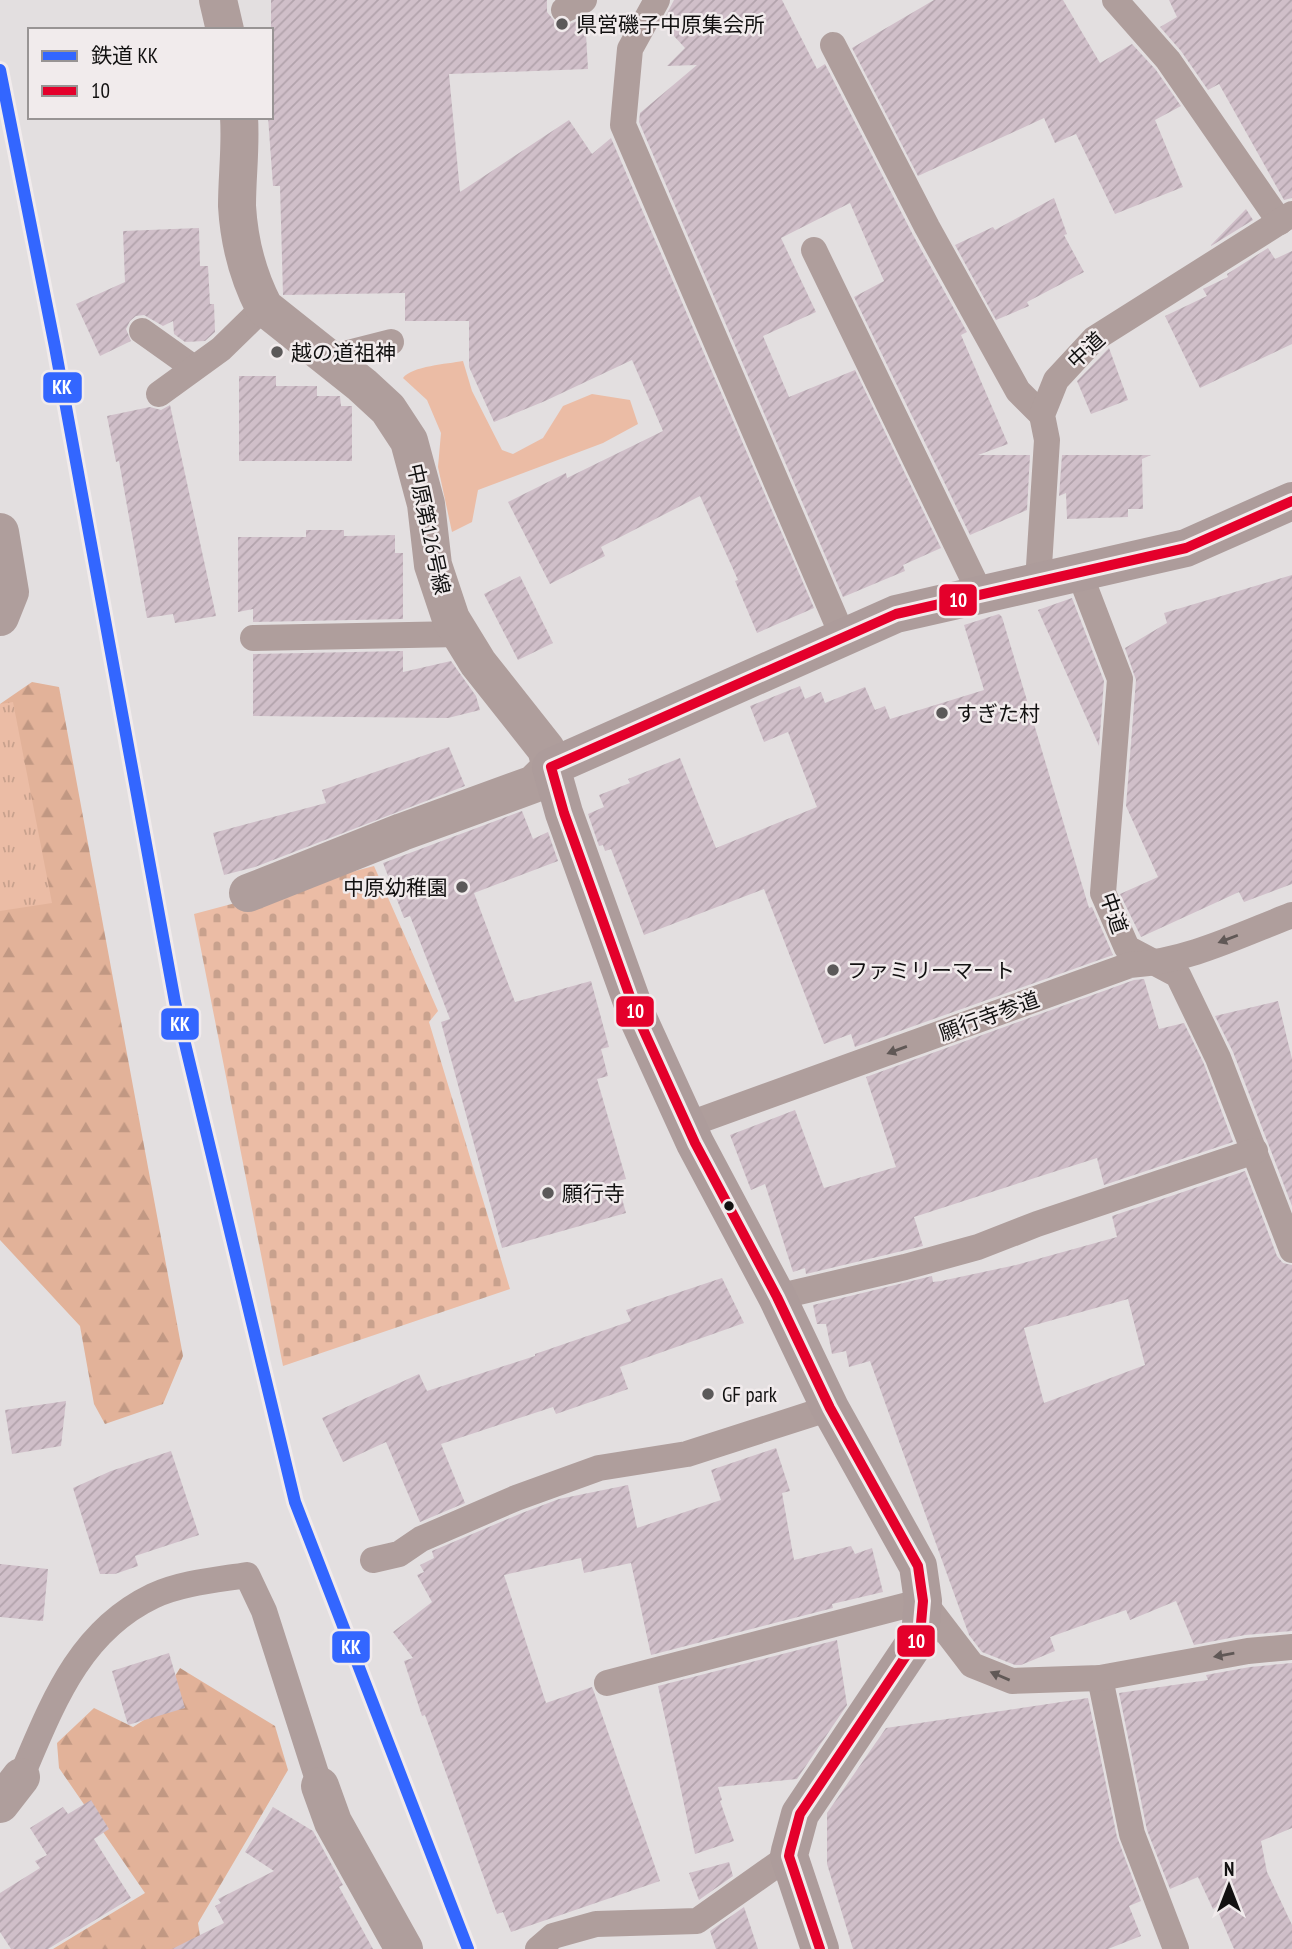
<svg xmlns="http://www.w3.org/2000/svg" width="1292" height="1949" viewBox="0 0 1292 1949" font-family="'PT Sans Narrow','Noto Sans JP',sans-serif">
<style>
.grass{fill:#ebbca5}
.forest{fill:url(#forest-firs)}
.cemetery{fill:url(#cemetery-stones)}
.park{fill:url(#park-tufts)}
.building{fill:url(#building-hatch);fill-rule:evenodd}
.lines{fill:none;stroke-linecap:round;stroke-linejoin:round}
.lane{stroke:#af9e9c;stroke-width:26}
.street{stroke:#af9e9c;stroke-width:38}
.secondary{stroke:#ad9c9b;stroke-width:38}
.bus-1-casing{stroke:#f1ebec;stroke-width:16}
.bus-1{stroke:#e4002b;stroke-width:10}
.rail-1-casing{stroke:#f1ebec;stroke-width:18}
.rail-1{stroke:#36f;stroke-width:12}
.oneway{fill:#605856}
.poi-dot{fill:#5b5959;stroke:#f1ebec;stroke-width:2.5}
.bus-dot{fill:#121111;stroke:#f1ebec;stroke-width:2.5}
.labels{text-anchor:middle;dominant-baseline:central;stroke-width:5;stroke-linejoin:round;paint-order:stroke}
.poi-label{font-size:21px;fill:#121111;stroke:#f1ebec;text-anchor:start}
.street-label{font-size:21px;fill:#121111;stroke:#f1ebec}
.line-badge{stroke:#f1ebec;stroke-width:2.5}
.badge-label{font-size:19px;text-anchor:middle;font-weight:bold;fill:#fff}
</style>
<defs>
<pattern id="forest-firs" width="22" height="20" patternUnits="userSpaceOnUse" patternTransform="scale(1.75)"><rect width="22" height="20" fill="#e2b299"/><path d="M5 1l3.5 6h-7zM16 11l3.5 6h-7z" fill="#c19883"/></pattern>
<pattern id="cemetery-stones" width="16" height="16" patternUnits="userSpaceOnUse" patternTransform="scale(1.75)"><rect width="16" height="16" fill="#ebbca5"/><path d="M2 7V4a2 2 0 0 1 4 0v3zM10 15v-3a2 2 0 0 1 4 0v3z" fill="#c8a18d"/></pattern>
<pattern id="park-tufts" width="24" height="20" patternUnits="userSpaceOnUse" patternTransform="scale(1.75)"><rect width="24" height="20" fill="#ebbca5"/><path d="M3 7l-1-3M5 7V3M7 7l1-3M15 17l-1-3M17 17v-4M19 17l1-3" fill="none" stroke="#c8a18d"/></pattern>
<pattern id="building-hatch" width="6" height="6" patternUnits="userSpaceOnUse" patternTransform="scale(1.75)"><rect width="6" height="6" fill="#d0bfc9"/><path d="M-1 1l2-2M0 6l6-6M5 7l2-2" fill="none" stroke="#b2a3ac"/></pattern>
</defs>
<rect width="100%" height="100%" fill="#e3dfe0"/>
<path class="grass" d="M463 361 472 391 502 450 513 454 543 438 563 406 592 394 630 400 638 424 603 443 478 490 472 522 452 532 438 467 441 433 427 400 403 378C412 366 447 364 463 361Z"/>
<g class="forest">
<path d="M32 682 59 687 183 1356 163 1404 105 1424 94 1404 80 1326 0 1240V704Z"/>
<path d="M180 1668 275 1726 288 1770 198 1923 202 1949H53L145 1893 59 1768 57 1743 94 1708 133 1727 150 1716Z"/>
</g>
<path class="cemetery" d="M374 866 438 1011 429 1022 510 1289 283 1366 194 914Z"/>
<path class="park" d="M13 702 52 903 0 911V704Z"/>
<g class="building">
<path d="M271 0H547V12L556 23 564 26 570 24 585 17 588 69 449 74 460 192 569 120 592 154 611 138 814 608 757 633 735 581 738 580 700 496 601 547 605 556 550 584 508 502 566 473 567 478 663 431 632 360 545 401 494 422 469 367V321H405V293L283 295 280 186H273L268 117H271Z"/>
<path d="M674 0H782L817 69 825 64 913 235 967 332 961 335 1008 444 978 455H1030L1027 510 970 535 854 297 884 281 850 203 781 238 816 312 763 336 789 397 855 370 941 548 903 565 905 571 843 597 639 122 640 113 697 65 667 66 685 48 662 23Z"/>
<path d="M934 0H1063L1100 63 1132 44 1156 70 1181 106 1155 120 1183 187 1115 214 1076 134 1055 143 1044 118 918 176 852 48Z"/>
<path d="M1169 0H1292V198L1284 200 1219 84 1208 90 1181 51 1160 27 1177 17Z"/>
<path d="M1054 198 1067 234 1064 235 1084 272 1027 302 1029 306 996 320 955 245 993 227 995 230Z"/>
<path d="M1246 209 1253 220 1211 246V245Z"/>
<path d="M199 228 200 266H208L210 304H214L215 332 205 341 185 342 174 334 173 321 163 326 144 315 136 316 130 321 126 329 131 341 100 356 76 304 125 282 123 231Z"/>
<path d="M1268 248 1275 259 1292 251V344L1200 388 1165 316 1207 296 1203 289 1228 277 1227 274Z"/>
<path d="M1109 348 1128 400 1091 414 1077 381Z"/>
<path d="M239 376H276V386H317V396H340L341 406H352V461H239Z"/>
<path d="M170 405 216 616 175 623 173 614 147 618 119 461 116 462 107 416 150 407 161 410Z"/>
<path d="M1062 455H1151L1142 459 1143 509H1128V517L1067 519 1066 493 1059 496Z"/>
<path d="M306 530H344V536L395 535V553H403V619L253 622V609L238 612V537H306Z"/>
<path d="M1292 575V884L1244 902 1239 892 1141 937 1120 894 1158 877 1126 806 1136 680 1125 648 1167 623 1164 613Z"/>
<path d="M520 576 553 643 518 660 484 594Z"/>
<path d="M1072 598 1104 681 1099 746 1038 610Z"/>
<path d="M999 614 1002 617 1089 908 1092 907 1113 955 855 1047 851 1034 824 1044 764 889 644 935 611 849 605 851 603 845 599 846 588 814 604 807 599 795 630 783 628 779 680 758 716 848 817 807 788 732 764 742 750 706 800 686 805 699 821 692 825 703 865 687 875 710 885 706 890 719 984 690 964 625Z"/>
<path d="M403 651V672L451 661 476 696 480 710 448 718 253 716V654Z"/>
<path d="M449 747 465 786 255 867 224 875 213 833 326 803 322 790Z"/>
<path d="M522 811 533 839 548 832 558 861 474 893 515 1002 591 981 609 1047 601 1049 608 1076 597 1079 626 1179 617 1181 626 1213 502 1248 441 1022 450 1019 410 916 404 918 383 863Z"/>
<path d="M1144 979 1159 1029 1184 1023 1204 1064 1233 1142 1104 1185 1097 1158 914 1217 923 1246 806 1274 805 1268 793 1272 765 1184 751 1190 730 1135 795 1110 824 1188 896 1167 866 1077 1134 980Z"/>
<path d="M1278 1001 1292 1059V1206L1233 1052 1215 1016Z"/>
<path d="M1245 1171 1277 1256 1283 1263 1292 1265V1631L1245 1635 1194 1645 1176 1601 1130 1620 1126 1610 1050 1637 1055 1651 1021 1665H1015L982 1652 969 1635 870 1361 849 1367 846 1351 832 1354 826 1324H817L813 1305 932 1276 933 1282 941 1281 1016 1265 1117 1237 1112 1216ZM1128 1299 1145 1365 1044 1403 1024 1328Z"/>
<path d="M722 1278 744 1323 620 1367 628 1389 556 1414 553 1407 441 1444 465 1503 420 1522 386 1442 343 1462 322 1418 419 1374 427 1391 535 1356V1354L631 1321 626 1310Z"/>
<path d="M66 1401 61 1446 12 1454 5 1410Z"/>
<path d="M776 1448 790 1491 782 1493 794 1560 851 1546 855 1554 872 1548 883 1592 832 1604 833 1608 651 1655 631 1563 584 1573 581 1558 504 1575 546 1703 592 1687 594 1692 660 1881 511 1932 503 1912 497 1914 425 1715 422 1716 404 1661 413 1658 393 1632 432 1602 417 1575 424 1572 420 1565 434 1558 432 1551 522 1513 559 1499 628 1485 637 1528 721 1500 711 1470Z"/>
<path d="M171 1451 199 1535 135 1556 138 1566 115 1574H100L73 1488 111 1471Z"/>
<path d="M0 1564 48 1569 43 1621 0 1617Z"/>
<path d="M837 1640 847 1705 797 1779 718 1787 722 1800 720 1801 734 1841 695 1854 658 1686Z"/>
<path d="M169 1653 185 1708 128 1725 112 1671Z"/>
<path d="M1292 1663V1828L1261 1841 1267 1872 1292 1925V1949H1234L1216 1907 1213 1909 1198 1877 1170 1889 1147 1830 1119 1693 1208 1680 1206 1675 1250 1667Z"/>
<path d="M1088 1698 1117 1837 1141 1901 1129 1906 1141 1936 1108 1949H853L827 1864V1813L886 1728Z"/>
<path d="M91 1800 109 1829 94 1839 131 1898 48 1949H11L0 1932V1893L40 1868 35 1861 47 1855 30 1828 63 1807 68 1814Z"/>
<path d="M273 1807 313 1831 343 1885 339 1887 373 1949H172L224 1923 215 1906 221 1903 218 1899 274 1871 245 1852Z"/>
<path d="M729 1862 733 1876 699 1900 689 1873Z"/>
<path d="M744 1907 758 1949H716L710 1931Z"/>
</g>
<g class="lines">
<g class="lane">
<path d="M657 0 630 49 623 125 843 637"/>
<path d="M1115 0 1168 60 1280 222"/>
<path d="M564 10 584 0"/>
<path d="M833 45 927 227 1018 391 1042 415"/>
<path d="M814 250 981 595"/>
<path d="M142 331 194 368"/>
<path d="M328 358 391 342"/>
<path d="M159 394 221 349 264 307"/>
<path d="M1079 572 1120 679 1103 893 1127 948 1178 975 1218 1058 1292 1250"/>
<path d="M1038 582 1047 440 1042 415 1056 380 1094 339 1292 214"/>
<path d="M253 638 460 634"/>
<path d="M687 1125 1130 965C1186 962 1240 935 1292 915"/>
<path d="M777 1297 905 1267 978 1247 1037 1224 1255 1151"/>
<path d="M373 1560 399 1554 421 1539 516 1498 599 1468 687 1454 830 1408"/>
<path d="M1100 1678 1132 1834 1176 1949"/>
<path d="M607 1683 923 1601 972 1665 1012 1681 1100 1678 1248 1651 1292 1647"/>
<path d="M21 1777C52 1705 78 1632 153 1596 181 1583 216 1580 247 1575L264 1611 320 1786"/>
<path d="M538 1949 553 1936 596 1924 697 1921 789 1856"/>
</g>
<g class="street">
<path d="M218 0 225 30"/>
<path d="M239 117C241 147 237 176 237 206 239 240 248 276 264 307L362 385 388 409 409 441 426 504 433 565 451 619 478 663 546 749 551 767 534 784 402 832 248 893"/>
<path d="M0 532 10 592 0 617"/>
<path d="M320 1786 333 1822 404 1949"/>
<path d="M0 1804 21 1777"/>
</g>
<path class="secondary" d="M820 1949 789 1856 790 1851 800 1814 920 1635 923 1601 918 1566 830 1408 777 1297 695 1143 637 1016 564 813 551 767 896 614 1186 548 1292 501"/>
<g class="bus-1-casing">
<path id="bus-1" d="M820 1949 789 1856 790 1851 800 1814 920 1635 923 1601 918 1566 830 1408 777 1297 695 1143 637 1016 564 813 551 767 896 614 1186 548 1292 501"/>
</g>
<use href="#bus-1" class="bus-1"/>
<g class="rail-1-casing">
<path id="rail-1" d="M0 70 55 347 175 1002 295 1502 468 1949"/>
</g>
<use href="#rail-1" class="rail-1"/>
</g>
<defs><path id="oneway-solid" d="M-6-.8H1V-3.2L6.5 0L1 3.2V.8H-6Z" transform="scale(1.75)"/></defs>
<g class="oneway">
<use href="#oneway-solid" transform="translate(1228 939) rotate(159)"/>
<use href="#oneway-solid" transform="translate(897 1050) rotate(160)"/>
<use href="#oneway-solid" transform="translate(1224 1655) rotate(170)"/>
<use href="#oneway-solid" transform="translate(1000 1676) rotate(-157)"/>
</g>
<g class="poi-dot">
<circle cx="562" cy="24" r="7"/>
<circle cx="277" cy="352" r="7"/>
<circle cx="942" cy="713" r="7"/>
<circle cx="462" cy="887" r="7"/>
<circle cx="833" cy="970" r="7"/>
<circle cx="548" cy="1193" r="7"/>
<circle cx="708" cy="1394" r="7"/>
</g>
<circle class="bus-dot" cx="729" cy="1206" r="6"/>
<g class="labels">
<g class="poi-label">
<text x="576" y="24">県営磯子中原集会所</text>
<text x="291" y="352">越の道祖神</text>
<text x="956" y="713">すぎた村</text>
<text x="448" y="887" text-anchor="end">中原幼稚園</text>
<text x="847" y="970">ファミリーマート</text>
<text x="562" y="1193">願行寺</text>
<text x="722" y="1394">GF park</text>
</g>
<g class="street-label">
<text transform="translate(1086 350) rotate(-43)">中道</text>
<text transform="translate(429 529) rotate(78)">中原第126号線</text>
<text transform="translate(1114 913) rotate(71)">中道</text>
<text transform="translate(989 1016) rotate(-20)">願行寺参道</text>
</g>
</g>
<g class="line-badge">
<rect x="42" y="371" width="41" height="33" rx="7" fill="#36f"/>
<rect x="938" y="583" width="40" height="34" rx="7" fill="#e4002b"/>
<rect x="615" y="995" width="40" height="33" rx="7" fill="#e4002b"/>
<rect x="160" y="1007" width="40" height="34" rx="7" fill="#36f"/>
<rect x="896" y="1624" width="40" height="34" rx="7" fill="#e4002b"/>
<rect x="331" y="1630" width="40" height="34" rx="7" fill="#36f"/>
</g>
<g class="badge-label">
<text x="62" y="394">KK</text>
<text x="958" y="607">10</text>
<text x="635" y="1018">10</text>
<text x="180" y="1031">KK</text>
<text x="916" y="1648">10</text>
<text x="351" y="1654">KK</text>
</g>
<rect x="28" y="28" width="245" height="91" fill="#f1ebec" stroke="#989494" stroke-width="2"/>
<rect x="42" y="51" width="35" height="10" fill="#3366ff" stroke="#989494" stroke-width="2"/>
<text x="91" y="63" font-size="21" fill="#121111">鉄道 KK</text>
<rect x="42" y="86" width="35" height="10" fill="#e4002b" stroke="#989494" stroke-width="2"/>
<text x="91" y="98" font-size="21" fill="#121111">10</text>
<g transform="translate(1229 1886)" stroke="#f1ebec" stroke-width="5" paint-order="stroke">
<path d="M0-5L12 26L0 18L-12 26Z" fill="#121111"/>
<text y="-10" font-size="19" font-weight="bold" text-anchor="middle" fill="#121111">N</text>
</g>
</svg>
